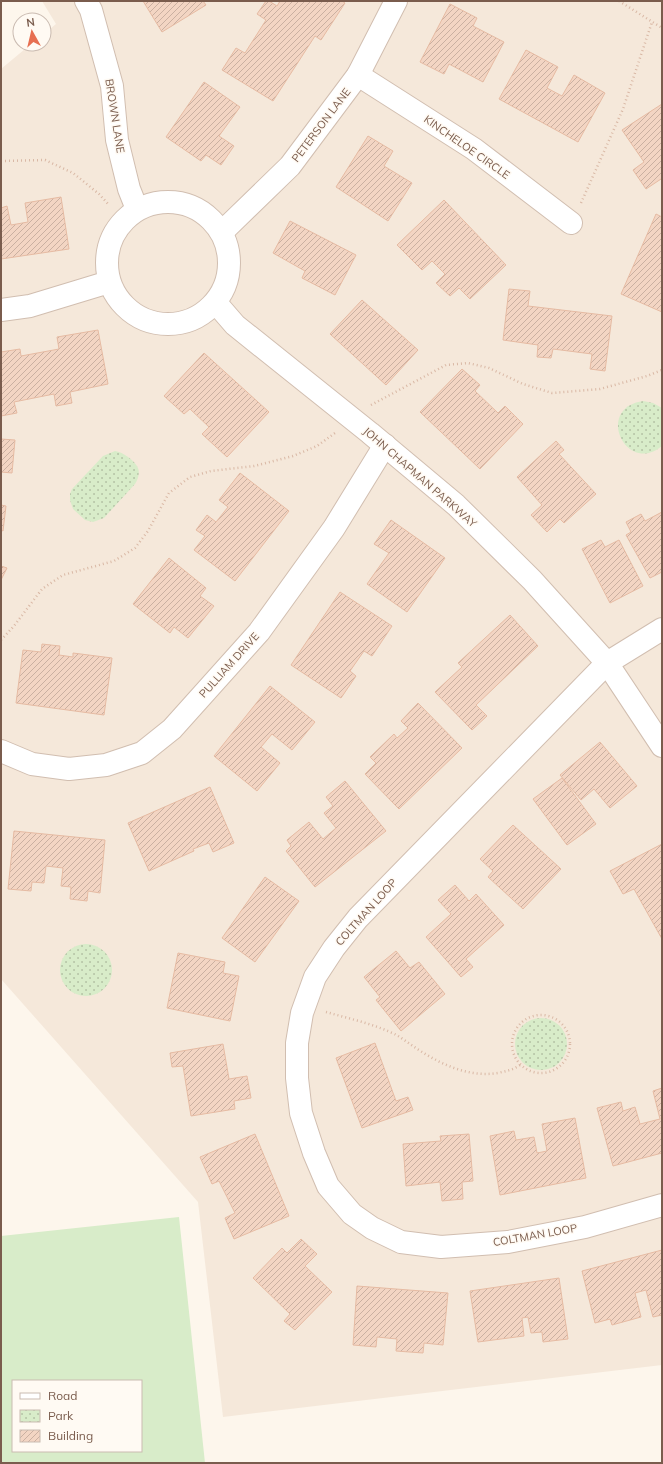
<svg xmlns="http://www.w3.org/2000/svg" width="663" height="1464" viewBox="0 0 663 1464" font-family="Mulish,sans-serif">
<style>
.residential{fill:#f5e8da}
.park{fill:url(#park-dots)}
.garden{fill:#d8ecc9;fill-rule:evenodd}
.building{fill:url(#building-hatch);stroke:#e6bba3}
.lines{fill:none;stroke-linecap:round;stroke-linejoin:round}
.minor-casing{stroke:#d1beb0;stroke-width:24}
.path{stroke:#d9b8a5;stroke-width:2.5;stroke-dasharray:1 3;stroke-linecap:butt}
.minor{stroke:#fff;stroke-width:22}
.labels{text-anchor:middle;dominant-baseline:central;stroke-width:3;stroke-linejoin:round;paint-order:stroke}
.street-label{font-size:11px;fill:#7a5c4d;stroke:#fffaf3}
</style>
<defs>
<pattern id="park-dots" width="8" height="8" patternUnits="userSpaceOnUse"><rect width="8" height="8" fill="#d8ecc9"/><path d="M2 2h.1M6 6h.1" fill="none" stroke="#b4c2a5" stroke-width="1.8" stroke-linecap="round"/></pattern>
<pattern id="building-hatch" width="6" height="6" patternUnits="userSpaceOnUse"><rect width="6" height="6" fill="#f3d5c3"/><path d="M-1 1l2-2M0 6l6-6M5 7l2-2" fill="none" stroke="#cab0a1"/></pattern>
</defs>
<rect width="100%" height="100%" fill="#fdf6ec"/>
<path class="residential" d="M42 1H662V1365L223 1417 198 1202 1 979V69L31 44H44V34L56 24Z"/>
<g class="park">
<path d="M643 401 653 403 662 408V446C626 476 594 408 643 401Z"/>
<path d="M115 451C123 452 135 461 138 468 140 473 138 479 135 484L104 518 93 522 85 520 73 509 70 500V494L72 489 103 456Z"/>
<circle cx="86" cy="970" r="26"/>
<circle cx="541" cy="1044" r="26"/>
</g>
<path class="garden" d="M179 1217 205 1463H1V1236ZM13 1381H141V1451H13Z"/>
<g class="building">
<path d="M143 1H203L206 5 162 32Z"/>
<path d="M266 1H269L277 6 280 1H342L345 3 321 40 315 36 273 101 222 70 236 48 245 53 266 20 257 14Z"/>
<path d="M450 4 477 18 473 26 504 42 483 82 449 64 444 74 420 62Z"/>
<path d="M526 50 558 67 547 88 562 96 574 75 605 93 578 142 499 99Z"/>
<path d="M204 82 240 107 219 136 234 146 221 165 206 155 201 161 166 137Z"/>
<path d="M662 104V180L661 179 646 189 633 170 644 162 622 130Z"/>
<path d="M368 136 393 151 384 166 412 183 388 221 336 187Z"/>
<path d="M61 197 69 249 1 259V208L7 206 11 225 28 222 25 203Z"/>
<path d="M444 200 506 265 470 299 459 288 450 296 436 283 445 274 432 261 422 270 397 245Z"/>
<path d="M656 214 662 217V312L621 294Z"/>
<path d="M290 221 356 255 335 295 302 278 305 271 273 253Z"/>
<path d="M509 289 530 291 528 306 612 316 605 371 590 369 592 354 553 349 551 358 537 357 538 345 503 340Z"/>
<path d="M362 300 418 350 386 385 330 334Z"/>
<path d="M98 330 108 384 70 392 72 403 56 406 54 394 14 402 17 413 1 416V352L20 349 21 356 59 349 57 337Z"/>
<path d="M204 353 269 412 227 457 202 434 209 427 190 409 184 414 164 396Z"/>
<path d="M462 369 480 385 475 391 498 413 505 406 523 424 480 469 420 412Z"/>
<path d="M1 439 15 440 12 473 1 472Z"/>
<path d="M556 441 564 450 559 454 596 494 564 523 560 519 547 532 531 515 542 505 517 477Z"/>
<path d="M240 473 289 511 235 581 194 550 205 536 196 530 207 515 216 522 228 507 219 500Z"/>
<path d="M1 505 6 506 3 531 1 530Z"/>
<path d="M662 512V572L650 578 626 535 631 532 626 522 641 514 645 521Z"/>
<path d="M391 520 445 558 407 612 367 584 389 553 374 544Z"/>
<path d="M601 540 605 547 619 540 643 586 610 603 582 549Z"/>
<path d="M169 558 206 588 200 596 214 606 188 638 174 627 170 633 133 604Z"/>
<path d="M1 566 7 568 1 580Z"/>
<path d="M340 592 392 626 372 656 364 651 350 671 356 676 341 698 291 665Z"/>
<path d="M510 615 538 646 476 705 487 716 472 730 435 692 462 667 458 663Z"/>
<path d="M42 644 60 646 59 655 73 657V653L112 658 104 715 16 703 23 650 41 652Z"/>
<path d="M270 686 315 722 292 750 272 734 261 747 280 763 257 791 214 756Z"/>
<path d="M418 703 462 748 399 809 365 774 376 763 370 757 394 734 397 738 408 728 401 721Z"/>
<path d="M600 742 637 786 610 808 594 789 581 800 560 775Z"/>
<path d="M562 778 596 824 567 845 533 799Z"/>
<path d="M345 781 386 831 315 887 286 851 291 846 287 840 309 822 323 839 336 828 324 813 333 806 326 797Z"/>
<path d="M210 787 234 843 213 852 209 843 193 849 194 851 149 871 128 823Z"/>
<path d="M513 825 561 869 523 909 488 877 493 871 480 859Z"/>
<path d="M14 831 105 840 100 893 88 891 87 901 70 899 71 887 61 886 63 868 46 866 44 883 32 882 31 891 8 889Z"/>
<path d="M662 844V939L634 889 623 894 610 871Z"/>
<path d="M265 877 299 901 255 962 222 938Z"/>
<path d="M455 885 469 901 476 894 504 925 466 959 473 967 461 977 426 937 451 914 438 900Z"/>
<path d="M396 951 410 968 419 962 445 994 401 1031 376 1000 380 997 364 977Z"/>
<path d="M178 953 225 962 223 973 239 976 230 1021 167 1008Z"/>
<path d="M375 1043 396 1101 408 1097 413 1110 362 1128 336 1058Z"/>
<path d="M223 1044 229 1079 247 1076 251 1098 234 1101 235 1109 191 1116 183 1066 172 1067 170 1053Z"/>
<path d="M662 1088V1153L613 1166 597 1108 621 1102 623 1111 635 1107 640 1124 660 1119 653 1091Z"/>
<path d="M575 1118 586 1178 500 1195 490 1136 514 1131 516 1140 534 1137 537 1153 547 1151 542 1124Z"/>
<path d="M255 1134 289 1216 234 1239 225 1218 235 1213 219 1181 212 1184 200 1157Z"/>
<path d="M469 1134 473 1181 462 1182 463 1199 442 1201 440 1182 406 1186 403 1144 441 1141 440 1136Z"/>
<path d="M301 1239 317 1254 305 1266 332 1292 295 1330 284 1321 290 1314 253 1278 282 1248 287 1253Z"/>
<path d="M662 1250V1315L653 1317 646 1290 635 1293 641 1317 612 1325 610 1319 595 1323 582 1271Z"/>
<path d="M559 1278 568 1339 543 1342 542 1332 531 1333 528 1317 522 1318 524 1336 478 1342 470 1291Z"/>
<path d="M357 1286 448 1293 443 1345 424 1343 423 1353 396 1351 397 1339 377 1337 376 1347 353 1345Z"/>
</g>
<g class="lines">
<g class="minor-casing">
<g id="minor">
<path d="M86 1 91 10 112 86 117 140 129 189 137 209"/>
<path d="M358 75 474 149 571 223"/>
<circle cx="168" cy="263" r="61"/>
<path d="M222 232 290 166 358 75 396 1"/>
<path d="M216 303 235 325 370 433 456 505 532 580 607 663 662 746"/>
<path d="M1 310 30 306 109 282"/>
<path d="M662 629 607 663 358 918 334 948 315 977 302 1013 297 1043V1078L301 1113 314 1153 328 1186 352 1214 372 1228 401 1242 441 1247 508 1242 585 1227 662 1205"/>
<path d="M1 751 32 764 69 769 106 765 142 753 172 729 259 632 334 528 385 445"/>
</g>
</g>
<g class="path">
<path d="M619 1 662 28"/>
<path d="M1 161 45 160 73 173 99 194 109 205"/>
<path d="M581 203 623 109 652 22"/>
<path d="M371 405 446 365 468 363 489 368 523 384 552 393 600 389 647 376 662 370"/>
<path d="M1 640 14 626 42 589 63 575 114 561 135 548 148 531 169 493 190 477 211 471 254 466 293 456 317 446 335 433"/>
<path d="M326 1012C347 1018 370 1023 390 1032 398 1035 404 1040 410 1044 436 1062 466 1078 498 1073 506 1071 513 1070 520 1065"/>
<circle cx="541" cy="1044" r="29"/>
</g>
<use href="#minor" class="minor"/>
</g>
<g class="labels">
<g class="street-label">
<text transform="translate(115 116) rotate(81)">BROWN LANE</text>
<text transform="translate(321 125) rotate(-53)">PETERSON LANE</text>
<text transform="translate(467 147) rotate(35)">KINCHELOE CIRCLE</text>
<text transform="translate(420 477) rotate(41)">JOHN CHAPMAN PARKWAY</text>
<text transform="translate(229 665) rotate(-48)">PULLIAM DRIVE</text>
<text transform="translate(366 912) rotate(-48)">COLTMAN LOOP</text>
<text transform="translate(535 1235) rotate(-10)">COLTMAN LOOP</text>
</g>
</g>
<rect width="663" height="1464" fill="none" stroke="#7a5c4d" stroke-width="4"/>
<rect x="12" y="1380" width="130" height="72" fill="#fffaf3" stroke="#cabbb1"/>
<rect x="20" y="1393" width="20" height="6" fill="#ffffff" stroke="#cabbb1"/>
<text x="48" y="1400" font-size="12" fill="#7a5c4d">Road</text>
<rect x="20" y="1410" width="20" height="12" fill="url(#park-dots)" stroke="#cabbb1"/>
<text x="48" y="1420" font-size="12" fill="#7a5c4d">Park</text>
<rect x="20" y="1430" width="20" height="12" fill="url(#building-hatch)" stroke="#cabbb1"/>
<text x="48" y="1440" font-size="12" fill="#7a5c4d">Building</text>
<g transform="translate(32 32) rotate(352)"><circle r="19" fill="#fffaf3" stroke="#cabbb1"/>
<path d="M0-3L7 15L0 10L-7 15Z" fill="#e76f51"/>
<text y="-6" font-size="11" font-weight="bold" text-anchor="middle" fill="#7a5c4d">N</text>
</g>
</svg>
